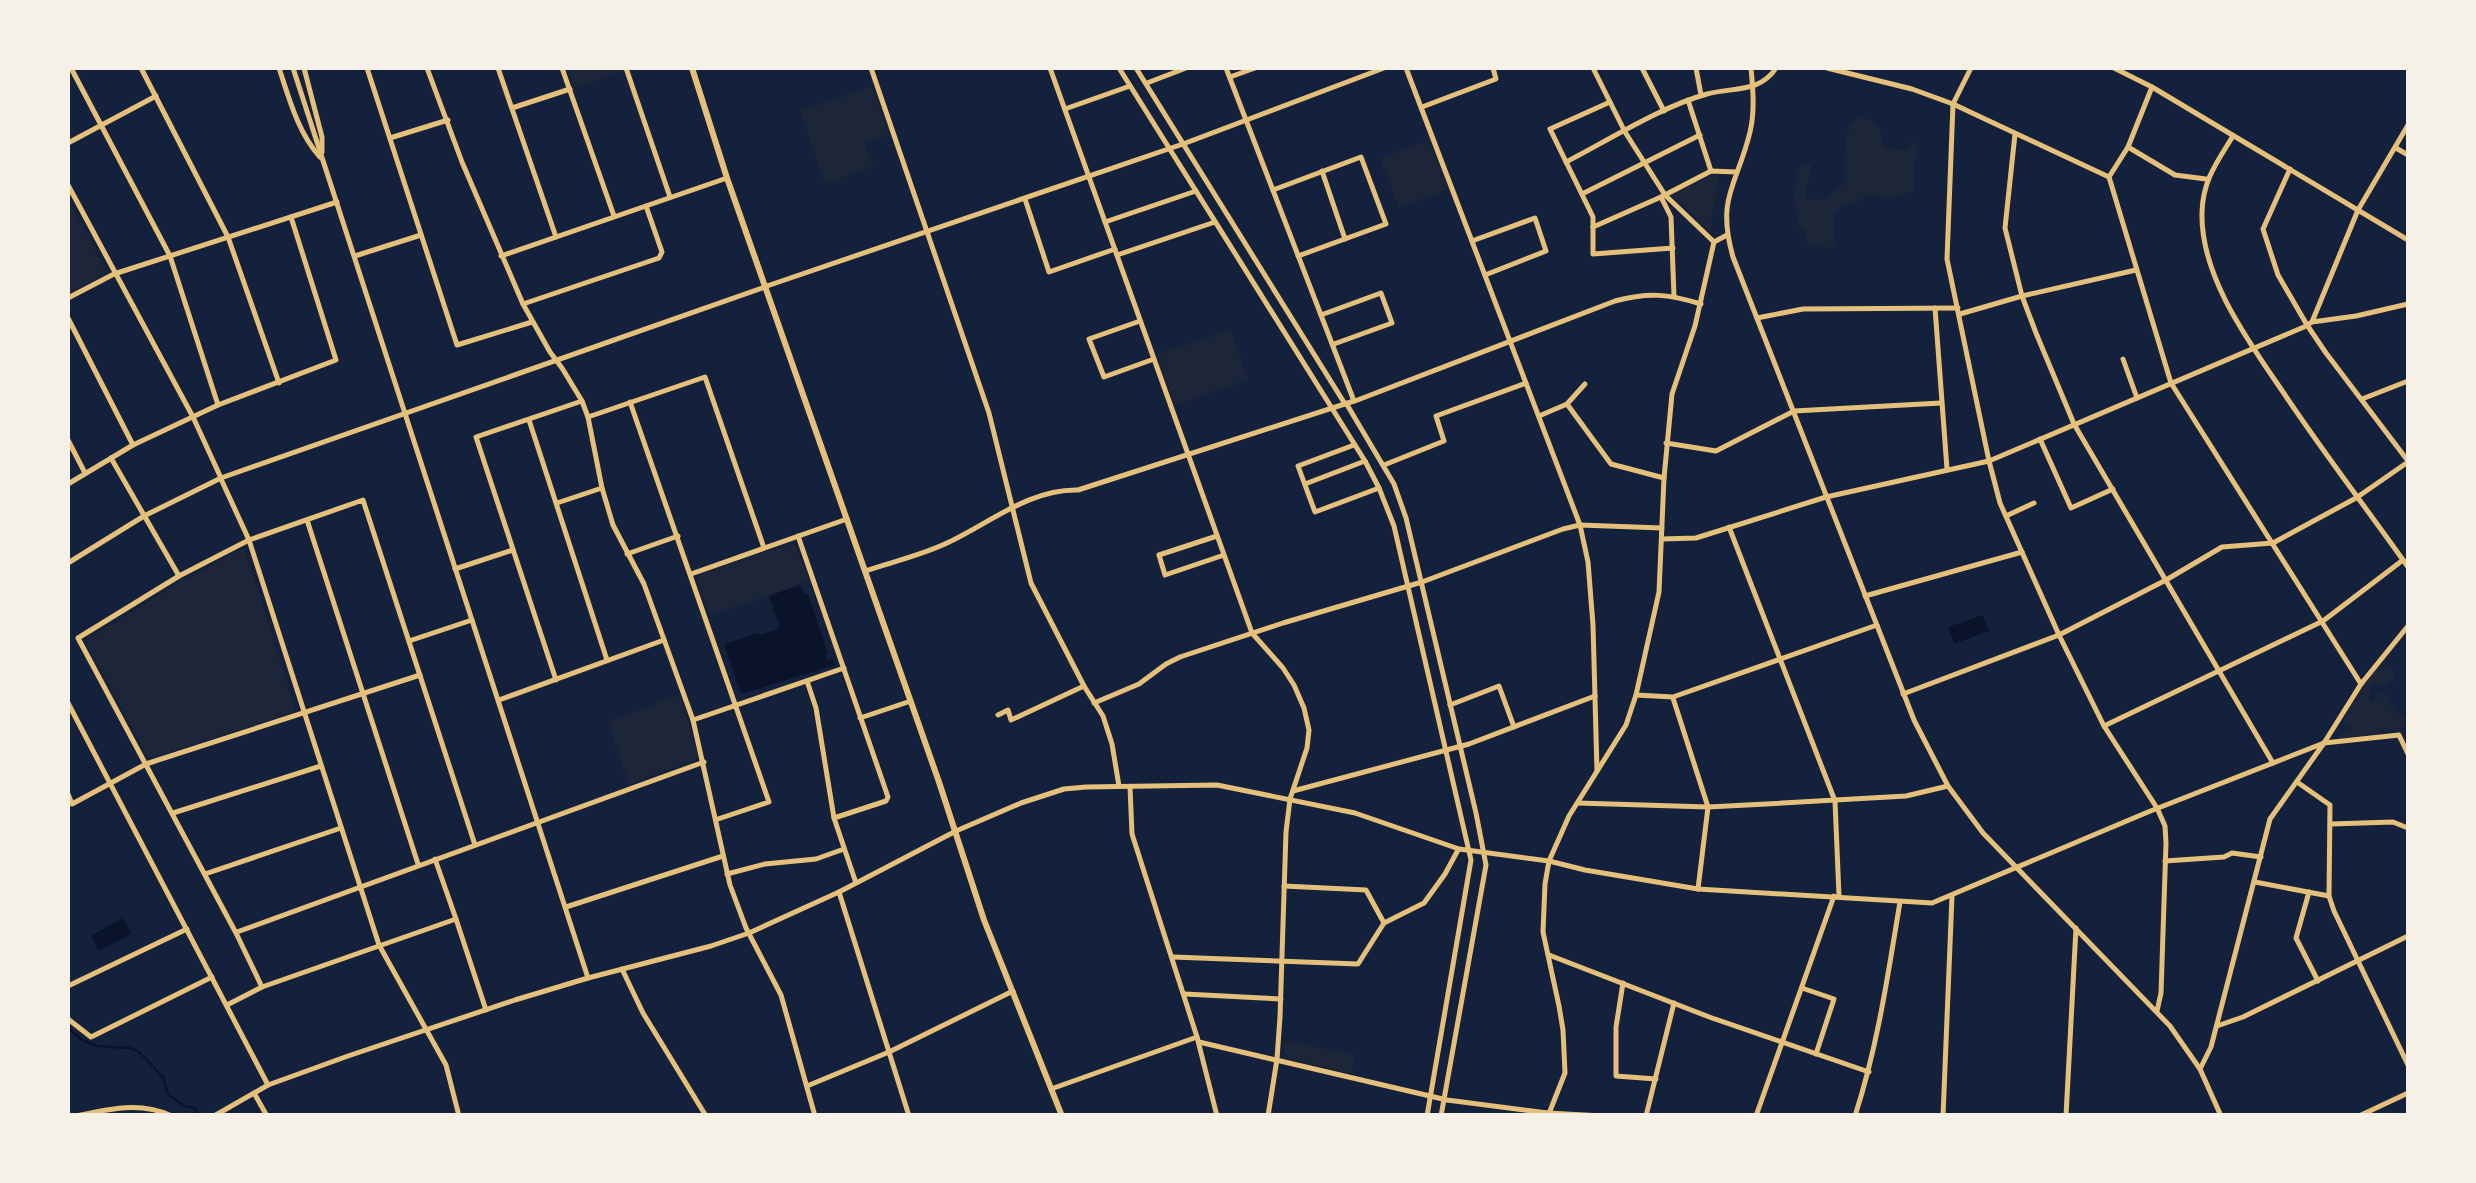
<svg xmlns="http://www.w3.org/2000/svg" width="2476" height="1183" viewBox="0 0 2476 1183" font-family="'Noto Serif',serif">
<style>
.green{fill:#1d2539}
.water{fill:#0b132b}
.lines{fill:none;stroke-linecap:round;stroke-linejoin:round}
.stream{stroke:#0b132b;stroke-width:2.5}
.minor{stroke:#e5c07b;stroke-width:5}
.tertiary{stroke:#e5c07b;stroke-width:5}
.secondary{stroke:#e5c07b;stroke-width:6}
</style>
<rect width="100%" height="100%" fill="#14213d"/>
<g class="green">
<path d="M566 68H620L622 71 574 88Z"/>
<path d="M872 86 889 135 865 144 873 167 825 184 800 112Z"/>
<path d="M1860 118C1879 118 1880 130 1884 145L1889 149 1908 150 1912 143 1917 145C1919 154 1916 156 1914 164 1912 174 1917 182 1913 191L1884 200 1878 195H1869L1853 203 1842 204 1833 217 1836 245 1831 248 1810 246 1802 227 1796 226 1799 218C1792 203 1794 178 1803 163L1811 164C1812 176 1806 185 1806 197L1809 200 1827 198 1844 184C1845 162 1843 144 1851 123Z"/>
<path d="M1429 140 1448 189 1399 208 1380 159Z"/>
<path d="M1719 174 1710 230H1708L1673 196 1674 192 1711 175Z"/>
<path d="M68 198 105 270V274L68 294Z"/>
<path d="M1230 330 1248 379 1175 405 1157 355Z"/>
<path d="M792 543 796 546 809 581 710 615 697 580 699 575Z"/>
<path d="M242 549 245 551 295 708 294 712 152 758 148 757 87 645 88 639 182 581Z"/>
<path d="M2379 666 2393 669 2395 679 2383 687 2373 683 2369 690 2370 702H2374L2380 693H2385L2389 701 2388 707 2392 706 2397 713 2405 715 2404 724 2398 730H2381L2379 734 2338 739 2339 735 2352 727 2350 724 2343 725 2344 719 2363 686Z"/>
<path d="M680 695 698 756 696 760 629 784 608 722Z"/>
<path d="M1284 1041 1355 1054 1352 1074 1285 1058Z"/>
</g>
<g class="water">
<path d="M800 585 804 595 808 594 828 654 825 655 827 661 833 660 835 665 741 694 724 644 758 633 760 635 780 628 769 596Z"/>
<path d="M1983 615 1989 631 1954 644 1948 627Z"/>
<path d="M123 918 131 934 99 951 91 936Z"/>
</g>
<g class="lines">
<path class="stream" d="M68 1028 82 1040 96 1046 129 1048 138 1051 163 1077 168 1094 184 1106 195 1108 197 1116"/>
<g class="minor">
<path d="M71 68 170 256 218 405"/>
<path d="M141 68 228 237 279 383"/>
<path d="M279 68C289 98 298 133 320 157"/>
<path d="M304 68 322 137V152"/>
<path d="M367 68 457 345 532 322"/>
<path d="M427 68 462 162 523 304 550 352 562 368 582 401 588 417 602 488 613 525 644 584 693 720 730 885 746 928 781 995 815 1116"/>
<path d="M498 68 556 237"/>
<path d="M562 68 614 216"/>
<path d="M626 68 670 197"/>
<path d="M871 68 989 413 1031 583 1084 686 1103 716 1112 744 1119 786"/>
<path d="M1050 68 1252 633 1283 668 1294 685 1304 708 1309 730 1307 748 1290 799 1286 832 1280 1017 1277 1059 1268 1116"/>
<path d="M1119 68 1365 461 1379 488 1394 526 1471 860 1427 1116"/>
<path d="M1136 68 1345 404"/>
<path d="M1406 68 1580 525"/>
<path d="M1593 68 1625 132 1665 195 1714 242"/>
<path d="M1642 68 1664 111"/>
<path d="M1696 68 1701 95"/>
<path d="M1827 68 1912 89 1953 104 2109 177"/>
<path d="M1230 77 1255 68"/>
<path d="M1147 83 1186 68"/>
<path d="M2152 87 2128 147 2109 177 2171 383 2361 684"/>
<path d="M1688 100 1711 171"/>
<path d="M1610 102 1550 129 1593 217V254L1673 248"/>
<path d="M1953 104 1971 68"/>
<path d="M1422 107 1496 79 1493 68"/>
<path d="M512 108 570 89"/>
<path d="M1065 109 1130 86"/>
<path d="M2015 134 2005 228 2022 296 2036 333 2074 424 2273 763"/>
<path d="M2233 136C2217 162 2203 180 2202 212 2200 276 2249 342 2283 392 2323 452 2367 509 2408 567"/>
<path d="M390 138 448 120"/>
<path d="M68 143 156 96"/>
<path d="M2128 147 2175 175 2206 179"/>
<path d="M2396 148 2408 155"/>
<path d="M1566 162C1609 140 1660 107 1707 94 1733 87 1760 93 1776 68"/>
<path d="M2290 169 2263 229 2278 275 2307 325 2326 353 2408 461"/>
<path d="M1322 171 1345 239"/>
<path d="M68 185 193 417 221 478"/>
<path d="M1273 190 1361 157 1386 224 1298 256"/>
<path d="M1582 194 1700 135"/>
<path d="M1661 197 1671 217 1674 296"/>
<path d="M1025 199 1049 272 1115 249"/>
<path d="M1105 222 1196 191"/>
<path d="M1593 227 1661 197 1711 171 1736 172"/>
<path d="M1472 241 1535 218 1546 251 1485 275"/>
<path d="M1117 255 1215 222"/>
<path d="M355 256 421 235"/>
<path d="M501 256 727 178"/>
<path d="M767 286 1183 144 1384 68"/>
<path d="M68 298 114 274 337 202"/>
<path d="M523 304 659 258 662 252 646 206"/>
<path d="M1935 308 1947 469"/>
<path d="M1960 314 2022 296 2136 270"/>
<path d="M1321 315 1381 293 1392 323 1334 344"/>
<path d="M68 318 133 445"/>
<path d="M1757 318 1803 309 1958 308"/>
<path d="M1140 321 1089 339 1104 377 1154 359"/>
<path d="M2312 322 2356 316 2408 304"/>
<path d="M2123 359 2137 398"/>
<path d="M2362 399 2408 381"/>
<path d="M1355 401 1615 301C1649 292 1668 294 1701 304"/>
<path d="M630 402 769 802 718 819"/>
<path d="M1346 403 1394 484 1406 518 1476 813 1486 865 1441 1116"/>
<path d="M1567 404 1585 384"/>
<path d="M1539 416 1567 404 1611 464 1664 478"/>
<path d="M588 417 705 377 764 548"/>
<path d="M529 420 607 660"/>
<path d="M2040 439 2071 508 2113 489"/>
<path d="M68 440 85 473"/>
<path d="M1666 443 1716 451 1794 411 1941 403"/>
<path d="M1354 445 1298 466 1315 512 1379 488"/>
<path d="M111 458 179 576"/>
<path d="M1384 465 1444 441 1436 416 1526 383"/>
<path d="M68 484 133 445 218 405 336 360 291 217"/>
<path d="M1305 484 1365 461"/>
<path d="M557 503 602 488"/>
<path d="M2006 516 2034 503"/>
<path d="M307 520 418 864"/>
<path d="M1729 527 1835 801 1839 896"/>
<path d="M798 536 888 797 886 801 834 818"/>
<path d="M1217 536 1159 555 1165 575 1224 555"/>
<path d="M1662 539 1696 538 1826 497 1989 461 2304 327 2312 322 2358 210 2408 125"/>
<path d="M627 554 678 536"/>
<path d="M455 569 513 550"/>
<path d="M865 571C892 562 922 555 947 543 990 523 1029 489 1078 490L1354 401 1226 68"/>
<path d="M691 574 847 519"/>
<path d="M1865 596 2022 552"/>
<path d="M409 641 472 620"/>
<path d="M556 680 476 437 582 401"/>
<path d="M807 681 816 708 834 818 856 883"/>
<path d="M1903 694 2059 635 2166 580 2222 547 2273 543 2356 498 2408 462"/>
<path d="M1636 695 1673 697 1877 625"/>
<path d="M1673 698 1708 807 1698 889"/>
<path d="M499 700 664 640"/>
<path d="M1094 703 1139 684 1166 664 1180 657 1283 623 1422 582 1563 529 1580 525 1662 528"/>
<path d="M1450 705 1499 686 1514 727"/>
<path d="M998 715 1008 710 1011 720 1084 686"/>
<path d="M860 718 911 701"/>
<path d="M693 720 844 668"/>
<path d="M2104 726 2323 621 2403 560"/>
<path d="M2324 743 2399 735 2408 754"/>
<path d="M2297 782 2330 805 2329 896 2334 911 2408 1065"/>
<path d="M1130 787 1132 834 1197 1037 1217 1116"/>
<path d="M1293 791 1469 744 1595 696"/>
<path d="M68 794 72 804 146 764 420 675"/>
<path d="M1578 803 1708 807 1747 805 1906 796 1948 786"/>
<path d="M2157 808 2165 826 2166 843 2161 993 2157 1011"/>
<path d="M173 813 321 766"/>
<path d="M2331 824 2393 822 2408 828"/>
<path d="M956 831 1021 803 1064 789 1086 787 1217 785 1355 813 1459 849 1549 861"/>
<path d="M2165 861 2224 857 2232 853 2261 857"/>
<path d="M205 874 341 828"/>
<path d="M727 874 765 864 816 859 844 849"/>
<path d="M2255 882 2329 896"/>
<path d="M1284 886 1366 890 1384 923"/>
<path d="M839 892 909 1116"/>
<path d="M2309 892 2296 938 2318 981"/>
<path d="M566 907 723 856"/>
<path d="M456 919 486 1010"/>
<path d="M237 932 704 762"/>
<path d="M1549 955 1712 1018 1869 1072"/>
<path d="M1173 957 1358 964 1384 923 1424 903 1445 874 1458 850"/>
<path d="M622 969 643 1013 706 1116"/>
<path d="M1623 983 1616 1027V1076L1656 1079"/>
<path d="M68 986 187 929"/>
<path d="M262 987 236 933 78 638 179 576 249 540 363 500 475 845"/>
<path d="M1802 988 1834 999 1816 1054"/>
<path d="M1185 994 1281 999"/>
<path d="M227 1005 262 987 456 919 435 859"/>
<path d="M68 1019 91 1037 212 977"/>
<path d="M2217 1026 2243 1017 2408 936"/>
<path d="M1199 1042 1447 1100 1548 1113"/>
<path d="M807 1086 889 1052 1013 991"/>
<path d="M1051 1089 1197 1037"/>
<path d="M254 1093 267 1116"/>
<path d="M76 1116C108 1109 140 1101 172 1116"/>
<path d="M214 1116 268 1085"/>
<path d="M1646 1116 1674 1003"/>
<path d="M1756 1116 1834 896"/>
<path d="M1855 1116C1878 1045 1888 974 1900 902"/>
<path d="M1943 1116 1952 896"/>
<path d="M2066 1116 2076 928"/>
</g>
<g class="tertiary">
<path d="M293 68 588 978"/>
<path d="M1751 68C1753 89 1755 111 1750 132 1737 186 1716 197 1733 257L1914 720 1948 786 1983 833 2170 1026 2200 1069 2221 1116"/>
<path d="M2114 68 2152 87 2408 240"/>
<path d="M1953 104 1947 259 1989 461 2000 503 2059 635 2104 726 2157 808"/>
<path d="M221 479 249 540 379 945 446 1065 459 1116"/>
<path d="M1580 525 1588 562 1593 625 1597 771"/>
<path d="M68 563 144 516 221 478 765 287"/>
<path d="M68 703 268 1085 348 1056 515 1000 588 978 711 946 749 933 839 892 956 831"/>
<path d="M1549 861 1585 870 1698 889 1932 903 2148 812 2324 743"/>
<path d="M2200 1069 2211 1047 2270 819 2324 743 2361 684 2408 626"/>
<path d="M1548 1113 1603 1116"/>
<path d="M1548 1116 1565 1073 1563 1030 1559 1006 1543 932 1545 884 1549 861 1569 816 1626 725 1636 695 1659 592 1664 478 1672 394 1695 326 1714 242 1727 235"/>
<path d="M2359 1116 2408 1093"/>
</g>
<path class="secondary" d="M692 68 727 178 939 782 984 920 1062 1116"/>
</g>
<rect width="2476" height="1183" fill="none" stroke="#f6f1e7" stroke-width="140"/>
</svg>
